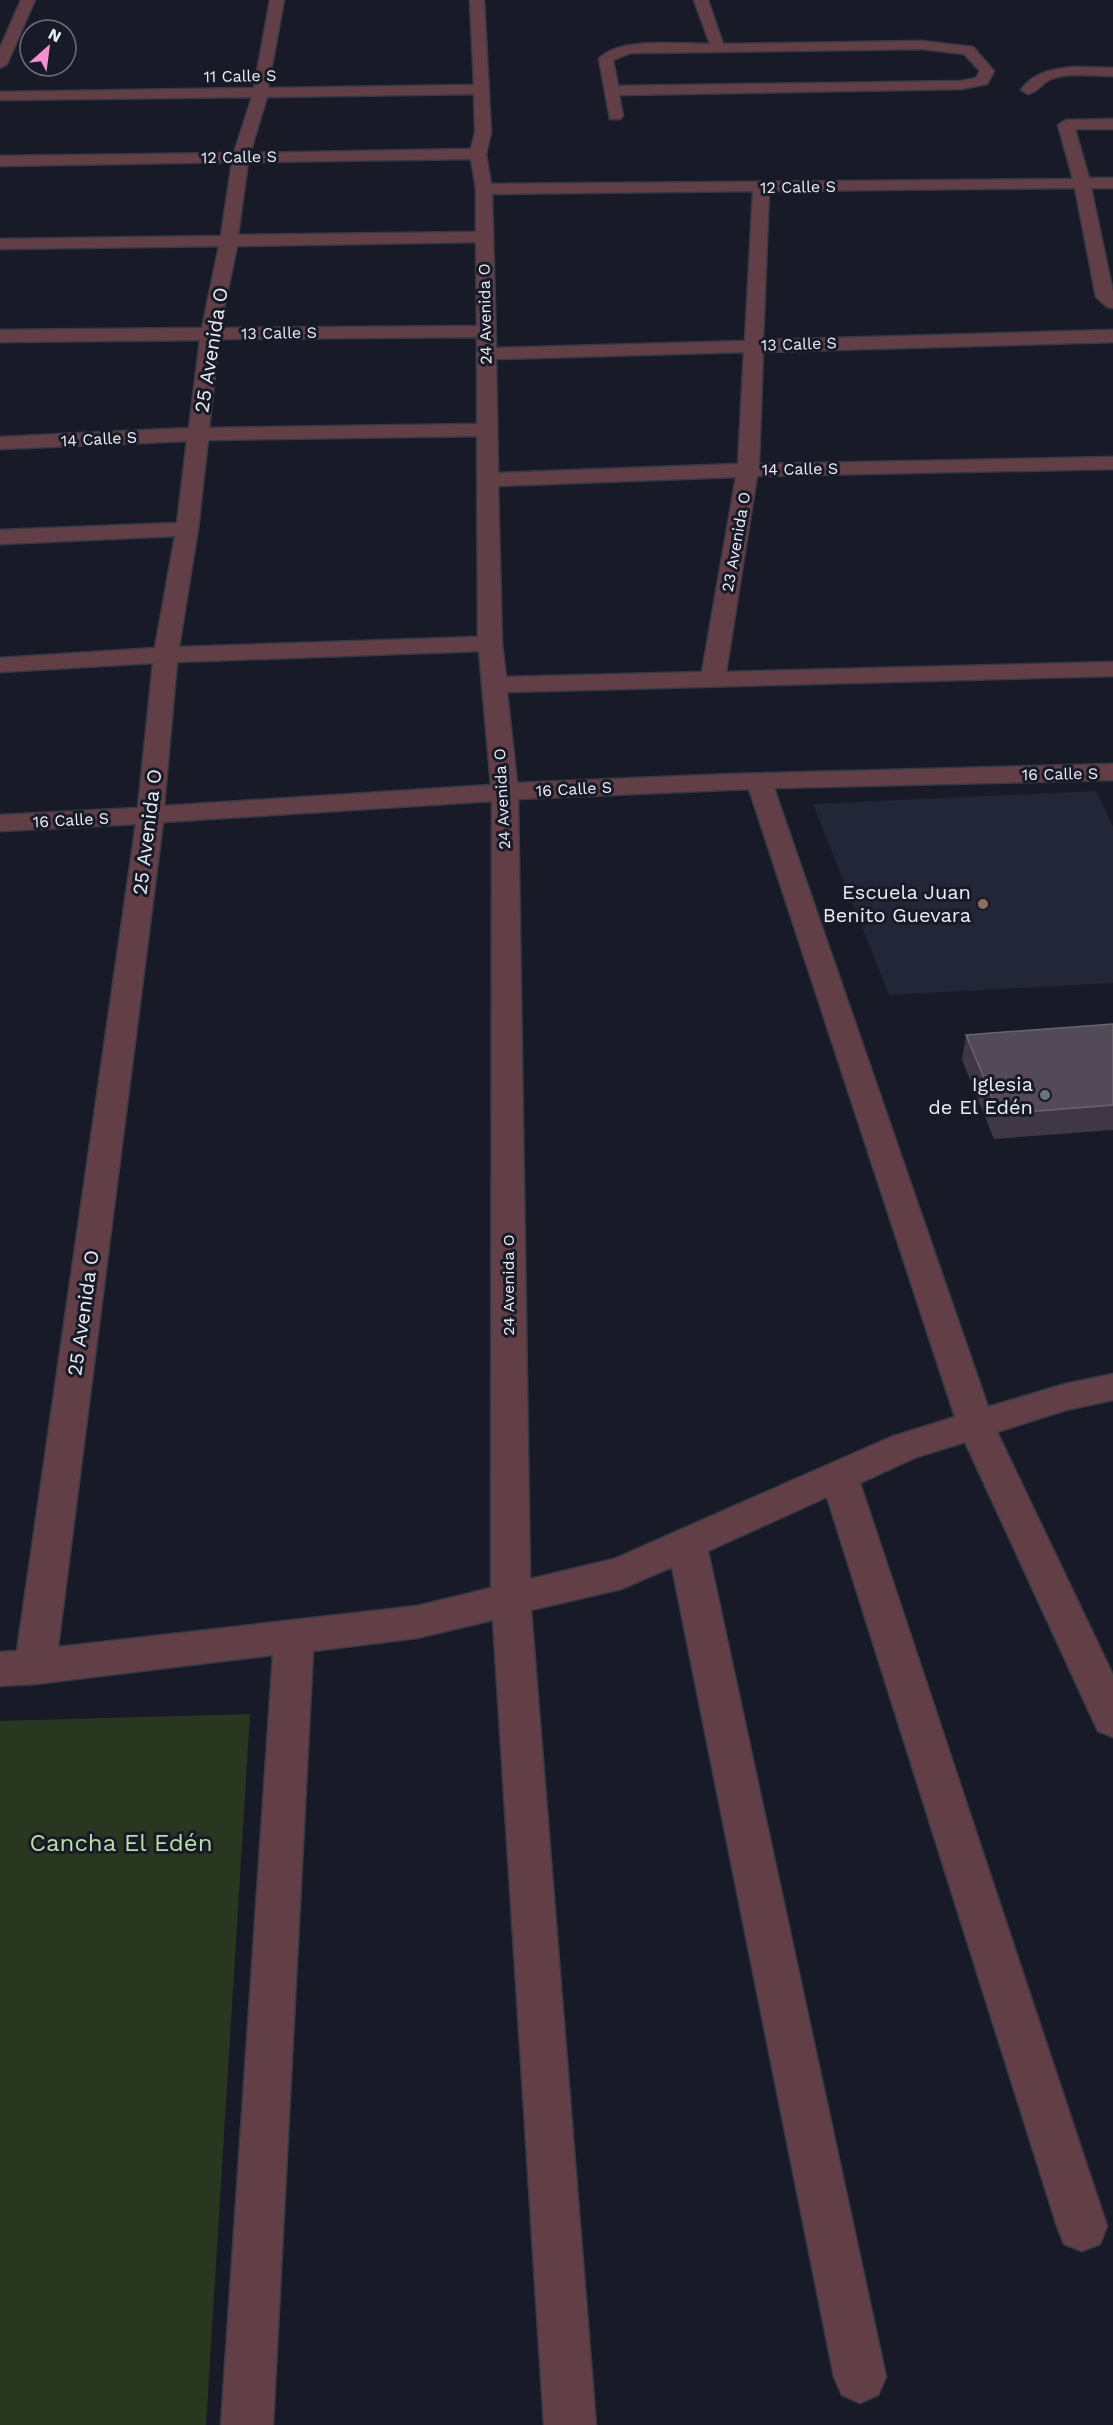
<svg xmlns="http://www.w3.org/2000/svg" width="1113" height="2425" viewBox="0 0 1113 2425" font-family="'Work Sans',sans-serif">
<style>
.built{fill:#222637}
.green{fill:#293720}
.lines{fill:none;stroke-linecap:round;stroke-linejoin:round}
.minor-casing{stroke:#363944;stroke-width:3}
.minor{fill:#623f47;fill-rule:evenodd}
.wall{fill:#3f3743}
.building{fill:#524a56;stroke:#6a646f;stroke-width:1.5}
.education-dot{fill:#8d6e63;stroke:#181b27;stroke-width:2}
.worship-dot{fill:#6b7280;stroke:#181b27;stroke-width:2}
.labels{text-anchor:middle;dominant-baseline:central;stroke-width:6;stroke-linejoin:round;paint-order:stroke}
.far-street-label{font-size:16px;fill:#eceef6;stroke:#181b27}
.street-label{font-size:20px;fill:#eceef6;stroke:#181b27}
.poi-label{font-size:20px;fill:#eceef6;stroke:#181b27;text-anchor:end}
.near-park-label{font-size:24px;fill:#bbdfa8;stroke:#181b27}
</style>
<rect width="100%" height="100%" fill="#181b27"/>
<path class="built" d="M1096 791 1113 826V983L889 995 813 804Z"/>
<path class="green" d="M250 1714 206 2425H0V1721Z"/>
<g class="lines">
<g class="minor-casing">
<g id="minor">
<path d="M21 0H35L7 64 0 68V48Z"/>
<path d="M270 0H284L268 88 474 85 470 0H484L491 132 486 154 491 184 1073 179 1058 125 1066 120 1113 119V129H1075L1089 178H1113V188H1091L1113 292V308L1107 307 1096 297 1075 188 769 191 763 340 1113 330V342L763 352 759 464 1113 457V469L757 476 726 672 1113 662V676L507 692 517 783 732 774 1113 764V780L774 788 988 1407 1065 1384 1113 1374V1400L1066 1410 997 1432 1113 1675V1737L1098 1731 965 1442 917 1457 860 1483 1107 2226 1100 2244 1082 2251 1064 2244 1057 2226 827 1497 708 1551 886 2377 878 2395 860 2403 842 2395 834 2377 672 1567 621 1589 531 1610 596 2425H544L493 1620 417 1638 313 1651 273 2425H221L273 1655 35 1684 0 1686V1652L17 1651 136 824 0 831V815L138 808 153 663 0 672V658L155 648 175 536 0 544V530L177 523 187 441 0 449V437L189 428 200 340 0 342V330L202 328 219 246 0 249V239L221 236 232 162 0 166V156L234 153 252 97 0 100V92L254 88ZM474 94 475 132 471 149 250 153 267 97ZM471 159 476 189V232L238 235 248 162ZM753 191 745 341 496 348 492 194ZM476 242 477 326 220 328 237 246ZM477 337V424L209 428 219 339ZM744 352 738 464 498 473 496 359ZM477 436 478 637 179 647 198 529 208 440ZM736 477 702 672 506 677 502 644 498 486ZM479 651 491 785 164 806 177 662ZM749 789 955 1417 891 1437 614 1559 530 1579 518 799ZM492 801 491 1588 417 1606 58 1647 163 822Z"/>
<path d="M694 0H708L723 44 922 41 973 47 994 71 987 84 961 89 619 95 623 116 620 119H610L599 59C617 37 682 44 710 44ZM922 49 964 54 980 71 976 78 961 81 618 86 613 60 630 53Z"/>
<path d="M1074 67 1113 68V76C1094 76 1070 72 1051 79 1042 83 1037 92 1028 94L1021 90C1034 72 1053 69 1074 67Z"/>
</g>
</g>
<use href="#minor" class="minor"/>
</g>
<path class="wall" d="M1113 1024V1130L994 1139 962 1060 966 1035Z"/>
<path class="building" d="M1113 1024V1105L999 1114 966 1035Z"/>
<circle class="education-dot" cx="983" cy="904" r="6"/>
<circle class="worship-dot" cx="1045" cy="1095" r="6"/>
<g class="labels">
<g class="far-street-label">
<text transform="translate(240 76) rotate(-1)">11 Calle S</text>
<text transform="translate(239 157) rotate(-1)">12 Calle S</text>
<text transform="translate(798 187) rotate(-1)">12 Calle S</text>
<text transform="translate(485 314) rotate(-91)">24 Avenida O</text>
<text transform="translate(279 333) rotate(-1)">13 Calle S</text>
<text transform="translate(799 344) rotate(-2)">13 Calle S</text>
<text transform="translate(99 439) rotate(-3)">14 Calle S</text>
<text transform="translate(800 469) rotate(-1)">14 Calle S</text>
<text transform="translate(736 542) rotate(-80)">23 Avenida O</text>
<text transform="translate(1060 774) rotate(-1)">16 Calle S</text>
<text transform="translate(574 789) rotate(-3)">16 Calle S</text>
<text transform="translate(502 799) rotate(-93)">24 Avenida O</text>
<text transform="translate(71 820) rotate(-3)">16 Calle S</text>
<text transform="translate(508 1285) rotate(-90)">24 Avenida O</text>
</g>
<g class="street-label">
<text transform="translate(211 350) rotate(-81)">25 Avenida O</text>
<text transform="translate(147 832) rotate(-83)">25 Avenida O</text>
<text transform="translate(83 1313) rotate(-82)">25 Avenida O</text>
</g>
<g class="poi-label">
<text x="971" y="892">Escuela Juan<tspan x="971" dy="23">Benito Guevara</tspan></text>
<text x="1033" y="1084">Iglesia<tspan x="1033" dy="23">de El Edén</tspan></text>
</g>
<g class="near-park-label">
<text x="121" y="1843">Cancha El Edén</text>
</g>
</g>
<g transform="translate(48 48) rotate(28)"><circle r="28" fill="#181b27" stroke="#6d6f7a" stroke-width="1.5"/>
<path d="M0-4.5L10 22L0 15L-10 22Z" fill="#f491d3"/>
<text y="-9" font-size="16" font-weight="bold" text-anchor="middle" fill="#eceef6">N</text>
</g>
</svg>
